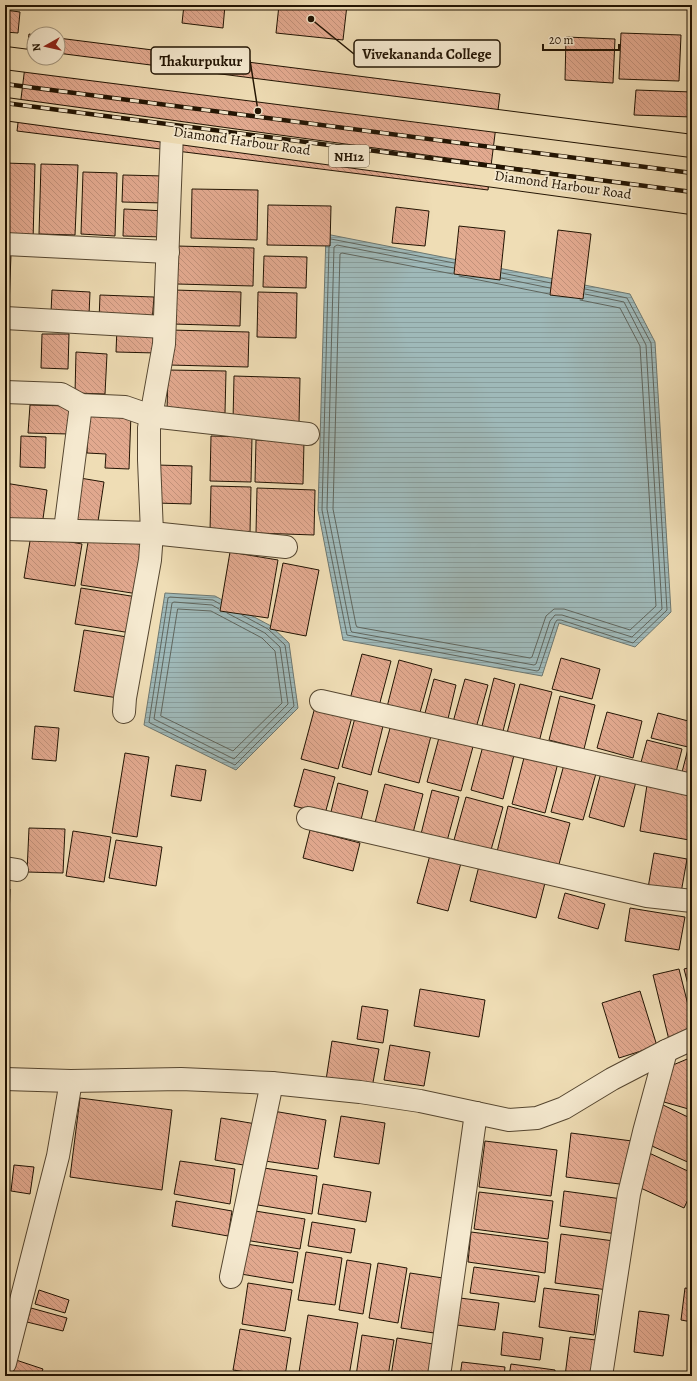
<svg xmlns="http://www.w3.org/2000/svg" width="697" height="1381" viewBox="0 0 697 1381" font-family="Alegreya,serif">
<style>
.water{fill:url(#water-rules);stroke:#6d7770}
.lines{fill:none;stroke-linecap:round;stroke-linejoin:round}
.shore{stroke:#60665e;stroke-width:1}
.building{fill:url(#building-back-hatch);stroke:#221403}
.minor-casing{stroke:#554630;stroke-width:24}
.highway-casing{stroke:#221403;stroke-width:24}
.minor{stroke:#f5e9cf;stroke-width:22}
.highway{stroke:#efddb5;stroke-width:22}
.rail-casing{stroke:#221403;stroke-width:4.5}
.rail{stroke:#f5e9cf;stroke-width:3;stroke-dasharray:9;stroke-linecap:butt}
.labels{text-anchor:middle;dominant-baseline:central;stroke-width:3.5;stroke-linejoin:round;paint-order:stroke}
.shield{fill:#f5e9cf;stroke:#615440;stroke-width:1}
.shield-label{font-size:13px;font-weight:bold;fill:#221403}
.street-label{font-size:14px;fill:#221403;stroke:#f5e9cf}
.leader{fill:none;stroke:#221403;stroke-width:1.5}
.callout-dot{fill:#221403;stroke:#f5e9cf;stroke-width:1.5}
.callout{fill:#f5e9cf;stroke:#221403;stroke-width:1.5}
.callout-label{font-size:15px;text-anchor:middle;font-weight:bold;fill:#221403}
</style>
<defs>
<pattern id="water-rules" width="6" height="5" patternUnits="userSpaceOnUse"><rect width="6" height="5" fill="#9fb9b9"/><path d="M0 2.5h6" fill="none" stroke="#899e9d"/></pattern>
<pattern id="building-back-hatch" width="6" height="6" patternUnits="userSpaceOnUse"><rect width="6" height="6" fill="#e2a98f"/><path d="M-1 5l2 2M0 0l6 6M5-1l2 2" fill="none" stroke="#c2917a"/></pattern>
</defs>
<rect width="100%" height="100%" fill="#efddb5"/>
<filter id="stains"><feTurbulence type="fractalNoise" baseFrequency=".005" numOctaves="4"/><feColorMatrix values="0 0 0 0 .2 0 0 0 0 .09 0 0 0 0 .02 0 0 0 .5 -.17"/></filter>
<radialGradient id="worn" r=".72"><stop offset=".6" stop-color="#630" stop-opacity="0"/><stop offset="1" stop-color="#630" stop-opacity=".3"/></radialGradient>
<g class="water">
<path d="M326 234 630 294 655 342 671 612 635 647 559 623 542 676 343 640 318 510Z"/>
<path d="M165 593 215 596 271 626 289 643 298 708 236 770 144 725Z"/>
</g>
<g class="lines">
<g class="shore">
<path d="M331 239 454 263"/>
<path d="M329 247 322 510 347 635 537 671 539 670 555 623 557 620H561L633 643 667 610 651 343 627 298 585 289"/>
<path d="M454 268 337 245 334 247 327 509 351 631 352 632 534 665 536 664 550 621 555 615H562L632 637 662 609 646 345 624 302 585 294"/>
<path d="M502 273 551 283"/>
<path d="M453 274 342 253 340 254 333 509 356 625 357 627 530 658 532 657 546 616 554 609H564L630 630 656 606 640 346 620 308 580 300"/>
<path d="M459 276 549 294"/>
<path d="M501 278 550 288"/>
<path d="M220 604 213 600 170 597 168 598 149 722 150 723 235 765 294 706 285 645 268 629 242 615"/>
<path d="M178 609 211 611 262 638 275 651 282 703 233 751 161 716Z"/>
<path d="M219 609 212 605 174 602 172 603 154 719 234 759 288 704 280 647 265 633 227 613"/>
</g>
</g>
<g class="building">
<path d="M184 5H225L223 28 182 23Z"/>
<path d="M279 5H347L343 40 276 33Z"/>
<path d="M5 10 20 12 18 33 5 32Z"/>
<path d="M621 33 681 35 679 81 619 79Z"/>
<path d="M29 34 34 35V58H58V38L500 94 488 190 17 131Z"/>
<path d="M566 37 615 39 613 83 565 80Z"/>
<path d="M636 90 692 92V117L634 115Z"/>
<path d="M5 163 35 164 33 241 5 240Z"/>
<path d="M41 164 78 165 75 235 39 234Z"/>
<path d="M83 172 117 173 115 236 81 234Z"/>
<path d="M123 175 164 176V203L122 202Z"/>
<path d="M192 189 258 190 257 240 191 238Z"/>
<path d="M268 205 331 206 330 246 267 245Z"/>
<path d="M396 207 429 211 425 246 392 243Z"/>
<path d="M124 209 166 211 165 237 123 236Z"/>
<path d="M459 226 505 231 500 280 454 274Z"/>
<path d="M558 230 591 234 583 299 550 295Z"/>
<path d="M177 246 254 248 253 286 177 284Z"/>
<path d="M5 253H11L9 309H5Z"/>
<path d="M264 256 307 257 306 288 263 287Z"/>
<path d="M52 290 90 292 89 315 51 313Z"/>
<path d="M174 290 241 292 240 326 173 324Z"/>
<path d="M258 292 297 293 296 338 257 337Z"/>
<path d="M100 295 154 297 152 322 99 320Z"/>
<path d="M117 328 156 330V353L116 352Z"/>
<path d="M170 330 249 332 248 367 169 365Z"/>
<path d="M42 334H69L68 369 41 368Z"/>
<path d="M76 352 107 354 105 394 75 393Z"/>
<path d="M168 370 226 371 225 413 167 411Z"/>
<path d="M234 376 300 378 299 423 233 421Z"/>
<path d="M30 405 70 406 69 434 28 433Z"/>
<path d="M88 412 131 414 129 469 105 468 106 454 87 453Z"/>
<path d="M5 427H7L8 461H5Z"/>
<path d="M21 436 46 437 45 468 20 467Z"/>
<path d="M211 436 252 437 251 482 210 481Z"/>
<path d="M256 440 304 441 303 484 255 482Z"/>
<path d="M157 465 192 466 191 504 156 503Z"/>
<path d="M80 478 104 482 97 528 72 524Z"/>
<path d="M5 483 47 490 42 526 5 520Z"/>
<path d="M211 486 251 487 250 533 210 532Z"/>
<path d="M257 488 315 490 314 535 256 533Z"/>
<path d="M31 535 82 544 75 586 24 578Z"/>
<path d="M89 536 146 545 138 594 81 585Z"/>
<path d="M230 552 278 560 268 618 220 611Z"/>
<path d="M283 563 319 570 306 636 270 629Z"/>
<path d="M81 588 137 597 131 633 75 624Z"/>
<path d="M84 630 127 637 118 698 74 691Z"/>
<path d="M362 654 391 661 378 710 349 703Z"/>
<path d="M561 658 600 669 592 699 552 689Z"/>
<path d="M399 660 432 669 419 716 387 707Z"/>
<path d="M494 678 515 684 503 731 482 726Z"/>
<path d="M434 679 456 685 447 723 424 717Z"/>
<path d="M465 679 488 685 476 728 453 722Z"/>
<path d="M520 684 552 692 539 742 507 733Z"/>
<path d="M560 696 595 705 584 749 549 740Z"/>
<path d="M315 707 352 717 338 769 301 759Z"/>
<path d="M607 712 642 721 633 758 597 748Z"/>
<path d="M658 713 692 722V748L651 738Z"/>
<path d="M356 714 384 722 371 775 342 767Z"/>
<path d="M392 721 432 732 419 783 378 772Z"/>
<path d="M35 726 59 728 56 761 32 759Z"/>
<path d="M440 734 474 743 461 791 427 782Z"/>
<path d="M647 740 682 749 675 776 640 766Z"/>
<path d="M483 746 514 755 503 799 471 790Z"/>
<path d="M688 749 692 750V779L681 776Z"/>
<path d="M125 753 149 757 137 837 112 833Z"/>
<path d="M525 754 558 763 545 813 512 804Z"/>
<path d="M565 761 597 770 583 820 551 812Z"/>
<path d="M176 765 206 770 201 801 171 796Z"/>
<path d="M304 769 335 777 325 814 294 806Z"/>
<path d="M602 769 637 778 624 827 589 817Z"/>
<path d="M338 783 368 791 360 824 330 816Z"/>
<path d="M385 784 423 794 413 833 375 823Z"/>
<path d="M647 785 692 793V825L689 840 640 831Z"/>
<path d="M432 790 459 797 447 841 421 834Z"/>
<path d="M466 797 503 807 491 850 454 840Z"/>
<path d="M508 806 570 823 558 868 497 852Z"/>
<path d="M29 828 65 829 63 873 27 872Z"/>
<path d="M310 830 360 843 353 871 303 858Z"/>
<path d="M73 831 111 837 104 882 66 876Z"/>
<path d="M116 840 162 847 156 886 109 878Z"/>
<path d="M654 853 687 859 681 893 648 888Z"/>
<path d="M430 855 461 863 448 911 417 903Z"/>
<path d="M692 856V893H689Z"/>
<path d="M479 866 545 883 536 918 470 901Z"/>
<path d="M5 889H10L9 919H5Z"/>
<path d="M565 893 605 904 598 929 558 918Z"/>
<path d="M630 908 685 917 679 950 625 941Z"/>
<path d="M692 967V1000L684 969Z"/>
<path d="M679 969 692 1021V1034L669 1040 653 975Z"/>
<path d="M420 989 485 1000 479 1037 414 1026Z"/>
<path d="M640 991 657 1046 619 1058 602 1003Z"/>
<path d="M362 1006 388 1010 383 1043 357 1039Z"/>
<path d="M332 1041 379 1049 372 1088 326 1080Z"/>
<path d="M390 1045 430 1052 424 1086 384 1080Z"/>
<path d="M692 1057V1110L664 1102 673 1065Z"/>
<path d="M80 1098 172 1110 162 1190 70 1177Z"/>
<path d="M661 1104 692 1119V1164L643 1142Z"/>
<path d="M273 1111 326 1120 318 1169 265 1161Z"/>
<path d="M341 1116 385 1123 379 1164 334 1157Z"/>
<path d="M221 1118 256 1124 249 1166 215 1160Z"/>
<path d="M571 1133 632 1141 627 1185 566 1177Z"/>
<path d="M485 1141 557 1150 551 1196 479 1187Z"/>
<path d="M647 1152 692 1173V1191L684 1208 632 1184Z"/>
<path d="M180 1161 235 1169 230 1204 174 1194Z"/>
<path d="M14 1165 34 1167 30 1194 11 1191Z"/>
<path d="M264 1168 317 1176 312 1214 258 1205Z"/>
<path d="M323 1184 371 1192 366 1222 318 1214Z"/>
<path d="M564 1191 622 1199 617 1234 560 1226Z"/>
<path d="M479 1192 553 1201 548 1239 474 1229Z"/>
<path d="M176 1201 232 1211 228 1236 172 1226Z"/>
<path d="M249 1210 305 1219 300 1249 245 1240Z"/>
<path d="M312 1222 355 1229 351 1253 308 1246Z"/>
<path d="M471 1232 548 1242 545 1273 468 1262Z"/>
<path d="M561 1234 614 1241 608 1290 555 1283Z"/>
<path d="M246 1244 298 1252 293 1283 241 1274Z"/>
<path d="M306 1252 342 1258 335 1305 298 1300Z"/>
<path d="M347 1260 371 1264 363 1314 339 1310Z"/>
<path d="M378 1263 407 1268 398 1323 369 1318Z"/>
<path d="M474 1267 539 1276 535 1302 470 1293Z"/>
<path d="M410 1273 443 1278 434 1333 401 1328Z"/>
<path d="M248 1283 292 1290 285 1331 242 1324Z"/>
<path d="M544 1288 599 1295 594 1335 539 1327Z"/>
<path d="M685 1288 692 1289V1322L681 1320Z"/>
<path d="M39 1290 69 1300 65 1313 35 1304Z"/>
<path d="M460 1298 499 1303 495 1330 457 1325Z"/>
<path d="M31 1308 67 1318 63 1331 27 1322Z"/>
<path d="M639 1311 669 1315 663 1356 634 1352Z"/>
<path d="M308 1315 358 1323 349 1376H325L299 1372Z"/>
<path d="M240 1329 291 1338 285 1376H271L233 1370Z"/>
<path d="M503 1332 543 1338 540 1360 501 1355Z"/>
<path d="M362 1335 394 1340 388 1376H356Z"/>
<path d="M570 1337 596 1340 592 1376H565Z"/>
<path d="M397 1338 433 1344 428 1376H391Z"/>
<path d="M13 1359 43 1369 40 1376H8Z"/>
<path d="M462 1362 505 1367 504 1376H460Z"/>
<path d="M511 1364 555 1370V1376H509Z"/>
</g>
<g class="lines">
<g class="minor-casing">
<g id="minor">
<path d="M5 244 168 252"/>
<path d="M5 318 164 327"/>
<path d="M5 392 61 394 81 405 125 407 151 416 308 434"/>
<path d="M5 529 152 533 286 547"/>
<path d="M65 530 81 405"/>
<path d="M321 701 692 785"/>
<path d="M124 712 125 698 150 560 152 533 149 460V428L164 344 172 132"/>
<path d="M308 818 647 896 692 901"/>
<path d="M5 868 17 870"/>
<path d="M5 1079 71 1081 181 1079 272 1083 360 1092 420 1101 509 1120 537 1118 564 1108 612 1079 666 1051 692 1039"/>
<path d="M231 1277 272 1083"/>
<path d="M5 1363 58 1156 71 1081"/>
<path d="M439 1376 476 1113"/>
<path d="M601 1376 629 1194 644 1132 666 1051"/>
</g>
</g>
<g class="highway-casing">
<g id="highway">
<path d="M5 58 692 146"/>
<path d="M5 109 692 203"/>
</g>
</g>
<use href="#minor" class="minor"/>
<use href="#highway" class="highway"/>
<g class="rail-casing">
<g id="rail">
<path d="M5 84 692 173"/>
<path d="M5 103 692 192"/>
</g>
</g>
<use href="#rail" class="rail"/>
</g>
<g class="labels">
<rect class="shield" x="329" y="145" width="40" height="22" rx="3"/>
<g class="shield-label">
<text x="349" y="156">NH12</text>
</g>
<g class="street-label">
<text transform="translate(242 141) rotate(8)">Diamond Harbour Road</text>
<text transform="translate(563 185) rotate(8)">Diamond Harbour Road</text>
</g>
</g>
<path class="leader" d="M311 19L354 54M258 111L250 60"/>
<g class="callout-dot">
<circle cx="311" cy="19" r="4"/>
<circle cx="258" cy="111" r="4"/>
</g>
<g class="callout">
<rect x="354" y="40" width="146" height="27" rx="4"/>
<rect x="151" y="47" width="99" height="27" rx="4"/>
</g>
<g class="callout-label">
<text x="427" y="59">Vivekananda College</text>
<text x="201" y="66">Thakurpukur</text>
</g>
<rect width="697" height="1381" fill="none" stroke="#efddb5" stroke-width="20"/>
<rect x="6" y="6" width="685" height="1369" fill="none" stroke="#221403" stroke-width="2"/>
<rect x="10" y="10" width="677" height="1361" fill="none" stroke="#221403"/>
<g transform="translate(46 46) rotate(262)"><circle r="19" fill="#f5e9cf" stroke="#a1947d"/>
<path d="M0-3L7 15L0 10L-7 15Z" fill="#8f2418"/>
<text y="-6" font-size="11" font-weight="bold" text-anchor="middle" fill="#221403">N</text>
</g>
<path d="M543 44v6h76v-6" fill="none" stroke="#221403" stroke-width="2"/>
<text x="549" y="44" font-size="12" fill="#221403" stroke="#f5e9cf" stroke-width="3" paint-order="stroke">20 m</text>
<rect width="100%" height="100%" filter="url(#stains)"/>
<rect width="100%" height="100%" fill="url(#worn)"/>
</svg>
